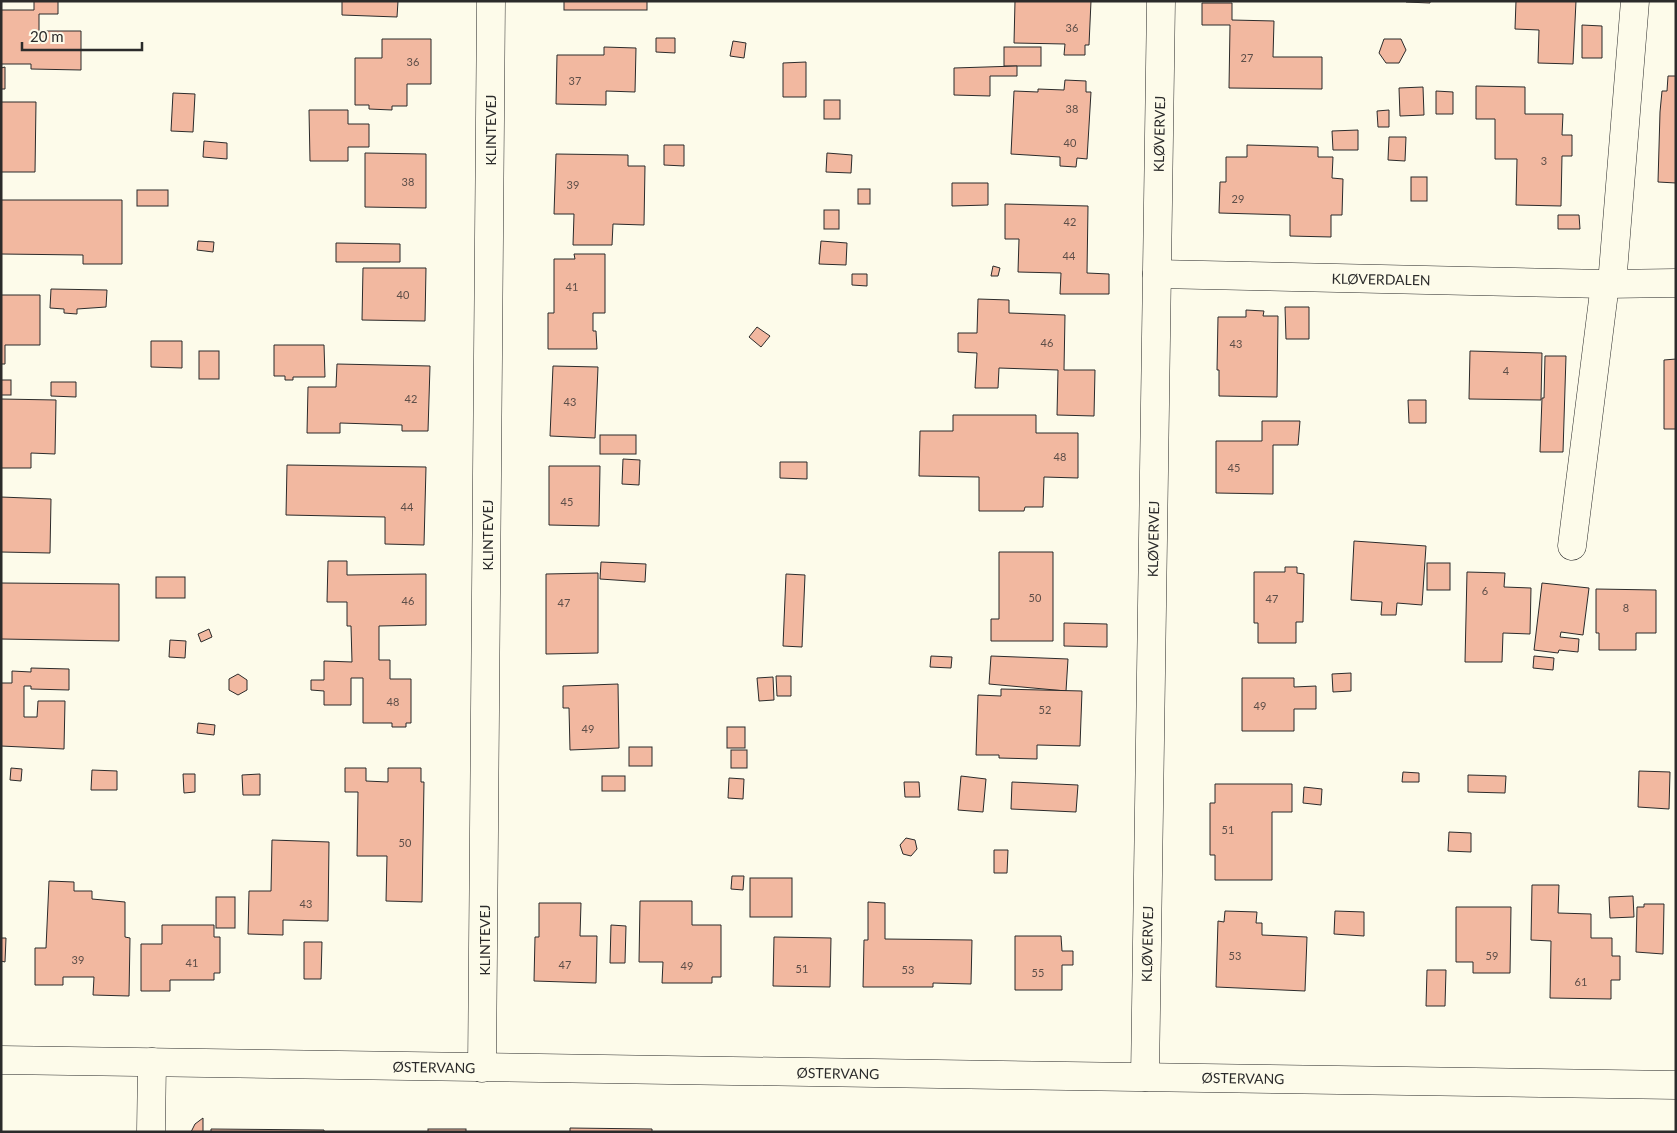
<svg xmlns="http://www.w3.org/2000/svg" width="1677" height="1133" viewBox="0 0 1677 1133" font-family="Lato,sans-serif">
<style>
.building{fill:#f2b8a0;stroke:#2b2b2b}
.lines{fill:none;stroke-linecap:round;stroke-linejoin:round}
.street-casing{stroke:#2b2b2b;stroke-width:29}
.street{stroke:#fdfbea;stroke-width:28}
.labels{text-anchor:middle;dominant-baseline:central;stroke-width:4;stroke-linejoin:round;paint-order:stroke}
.number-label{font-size:11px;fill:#5d4e48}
.street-label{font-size:14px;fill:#2b2b2b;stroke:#fdfbea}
</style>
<rect width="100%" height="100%" fill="#fdfbea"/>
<g class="building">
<path d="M34 1H58V14H39V31H81V70L31 69V64H1V10H34Z"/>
<path d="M342 1H398L397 17 342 15Z"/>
<rect x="564" y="1" width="83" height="9"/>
<path d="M1015 1H1091L1089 45H1085V55H1064L1065 44 1014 43Z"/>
<path d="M1407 1H1430V3L1406 2Z"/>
<path d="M1516 1H1576L1573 64 1538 63 1539 30 1515 29Z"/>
<path d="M1202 3H1232V20L1274 21 1273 57H1322V89L1229 88 1230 25H1202Z"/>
<path d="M1582 25 1602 26V58H1582Z"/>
<path d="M656 38H675V53L656 52Z"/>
<path d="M382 39H431V84H407V106H392V110L369 109V105H355V58H382Z"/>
<path d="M1384 39H1401L1406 50 1399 63H1386L1379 53Z"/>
<path d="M733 41 746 43 744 58 730 56Z"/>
<path d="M604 47 636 48 635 92 606 91V105L556 104 557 55H604Z"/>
<rect x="1004" y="47" width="37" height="19"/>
<path d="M806 62V97H783V63Z"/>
<path d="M1017 66V76H990V96L954 95V68Z"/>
<path d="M5 67V89H1V68Z"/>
<path d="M1668 76H1676V183L1658 182 1660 112 1662 91H1667Z"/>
<path d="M1065 80 1086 81V92H1091L1087 159 1077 158 1076 167 1060 166V157L1011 154 1014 91 1038 92V89L1064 90Z"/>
<path d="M1476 86 1525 87V114H1563L1562 135H1572V156H1562L1561 206 1516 205 1517 159H1495V119H1476Z"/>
<path d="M1423 87 1424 115 1400 116 1399 88Z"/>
<path d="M1436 91 1453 92V114H1436Z"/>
<path d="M173 93 195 94 193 132 171 131Z"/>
<rect x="824" y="100" width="16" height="19"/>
<path d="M1 102H36L35 172H1Z"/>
<path d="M309 110H348V124H369V147H348V161H310Z"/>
<path d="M1389 110V127H1378L1377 111Z"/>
<path d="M1358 130V150H1333L1332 131Z"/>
<path d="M1389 137H1406L1405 161 1388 160Z"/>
<path d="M204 141 227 143V159L203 157Z"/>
<path d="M664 145H684V166L664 165Z"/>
<path d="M1247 145 1318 147V157H1333L1332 178 1343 179 1342 215H1331V237L1290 236V215L1219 213 1220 182H1226V157H1247Z"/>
<path d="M365 153 426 154V208L365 207Z"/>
<path d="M827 153 852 155 851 173 826 172Z"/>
<path d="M556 154 628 155V166H645L644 225 613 224 612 245H573L574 214H554Z"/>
<rect x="1411" y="177" width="16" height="24"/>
<path d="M952 183H988V205L952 206Z"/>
<rect x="858" y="189" width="12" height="15"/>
<rect x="137" y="190" width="31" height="16"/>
<path d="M1 200H122V264H83V255L1 254Z"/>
<path d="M1005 204 1088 206 1087 273 1109 274V294H1060L1061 273 1018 272 1019 239H1005Z"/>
<rect x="824" y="210" width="15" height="19"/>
<path d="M1558 215H1579L1580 229H1558Z"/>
<path d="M198 241 214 242 213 252 197 250Z"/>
<path d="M821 241 847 243 846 265 819 264Z"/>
<path d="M336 243 400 244V262H336Z"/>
<path d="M574 254H605V313H593V331H596L597 349H548V313H554V259H575Z"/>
<path d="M993 266 1000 268 998 276H991Z"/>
<path d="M363 268H426L425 321 362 320Z"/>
<path d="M852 274H867V286L852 285Z"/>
<path d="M51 289 107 290 106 307 77 309V314L64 313V309L50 308Z"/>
<path d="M1 295H40V345H5V364H1Z"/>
<path d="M978 299 1009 300V313L1065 315 1064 370H1095L1094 416 1057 415 1058 370 999 368 998 388H975L977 353 958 352V333H977Z"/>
<path d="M1285 307H1309V339H1286Z"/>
<path d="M1246 310 1264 311 1263 316H1278L1277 397 1219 396V370H1217L1218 317H1246Z"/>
<path d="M757 327 770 336 761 347 749 337Z"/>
<path d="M151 341H182V368L151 367Z"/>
<path d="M274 345H324L325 377H293V380H285V376H274Z"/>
<rect x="199" y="351" width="20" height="28"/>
<path d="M1470 351 1542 353 1541 400 1469 399Z"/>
<path d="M1545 356H1566L1563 452H1540L1542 398H1544Z"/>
<path d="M1676 359V429H1664V360Z"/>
<path d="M337 364 430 366 428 431H402V425L340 423V433H307L308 387H336Z"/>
<path d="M553 366 598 367 595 438 550 436Z"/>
<rect x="1" y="380" width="10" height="15"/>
<path d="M51 382H76V397L51 396Z"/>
<path d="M1 399 56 400 55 454 31 453V468H1Z"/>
<path d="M1408 400H1426V423H1409Z"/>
<path d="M953 415H1036V433H1078V478L1044 477 1043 507H1025L1024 511H979V477L919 476 920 431H953Z"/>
<path d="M1262 421H1300L1298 445H1273V494L1216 493V441H1262Z"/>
<rect x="600" y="435" width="36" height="19"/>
<path d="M623 459 640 460 639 485 622 484Z"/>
<path d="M780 462H807V479L780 478Z"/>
<path d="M287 465 426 467 424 545 385 544V517L286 515Z"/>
<path d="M549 466H600L599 526 549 525Z"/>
<path d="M1 497 51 499 50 553 1 552Z"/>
<path d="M1354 541 1426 546 1422 605 1397 603 1396 615H1381L1382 602 1351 600Z"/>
<path d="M999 552H1053V641H991V619H999Z"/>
<path d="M328 561H347V575L426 574V625L379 626V660H390V679H411V723H406V727H392V723H363V678H351V705H324V691L311 690V680H324V661L352 662 351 626H347V602H327Z"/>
<path d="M601 562 646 564 645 582 600 579Z"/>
<rect x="1427" y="563" width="23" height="27"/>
<path d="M1285 567H1297V573L1304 574 1303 622H1296V643H1258V623H1254V572H1285Z"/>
<path d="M1467 572 1505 573 1504 587 1531 588 1530 634 1503 633 1502 662H1465Z"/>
<path d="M598 573V653L546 654V574Z"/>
<path d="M786 574 805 575 802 647 783 646Z"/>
<rect x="156" y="577" width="29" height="21"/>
<path d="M1 583 119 584V641L1 639Z"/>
<path d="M1542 583 1589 588 1583 635 1561 632 1560 637 1579 639 1578 652 1559 650 1558 653 1534 650Z"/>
<path d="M1596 589 1656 590V633H1636V650H1599V633H1596Z"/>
<path d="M1064 623 1107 624V647L1064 646Z"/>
<path d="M209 629 212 637 201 642 198 634Z"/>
<path d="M170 640 186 641 185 658 169 657Z"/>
<path d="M931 656 952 657 951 668 930 667Z"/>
<path d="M991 656 1068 659 1066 691 989 684Z"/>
<path d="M1534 656 1554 658 1553 670 1533 668Z"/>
<path d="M31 668 69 669V690L31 689V686H24V717H37L38 701H65L64 749 1 746V683H12V671L31 672Z"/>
<path d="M1351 673V691L1333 692 1332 674Z"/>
<path d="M238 674 247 680V690L238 695 229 690V679Z"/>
<path d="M776 676H791V696H777Z"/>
<path d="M773 677 774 700 759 701 757 678Z"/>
<path d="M1242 678H1294V687L1316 686V709H1294V731H1242Z"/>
<path d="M618 684 619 748 570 750 569 708H563V686Z"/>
<path d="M1001 689 1082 691 1080 746 1037 745V759L999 758V755H976L978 695 1001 696Z"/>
<path d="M198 723 215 725 214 735 197 733Z"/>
<rect x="727" y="727" width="18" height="21"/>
<rect x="629" y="747" width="23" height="19"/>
<rect x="731" y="750" width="16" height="18"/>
<path d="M11 768 22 769 21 781 10 780Z"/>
<path d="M345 768H366V781L388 782V768H421V782H424L422 902 386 901 387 856H357L358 792H345Z"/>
<path d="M92 770 117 771V790H91Z"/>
<path d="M1639 771 1670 772 1669 809 1638 807Z"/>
<path d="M1403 772 1419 773V782H1402Z"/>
<path d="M183 774H195V792L184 793Z"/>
<path d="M260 774V795H243L242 775Z"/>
<path d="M1468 775 1506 776 1505 793 1468 792Z"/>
<rect x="602" y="776" width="23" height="15"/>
<path d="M961 776 986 779 983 812 958 810Z"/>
<path d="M729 778 744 779 743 799 728 798Z"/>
<path d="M904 782H919L920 797H905Z"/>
<path d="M1012 782 1078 785 1076 812 1011 809Z"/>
<path d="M1215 784H1292V812H1272V880H1215V855H1210V803H1215Z"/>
<path d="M1304 787 1322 789 1321 805 1303 803Z"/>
<path d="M1449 832 1471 833V852L1448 851Z"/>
<path d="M906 838 915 840 917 849 911 856 903 854 900 845Z"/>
<path d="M272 840 329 842 328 921 283 920V935L248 934 249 891H271Z"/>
<path d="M994 850H1008L1007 873H994Z"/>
<path d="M732 876H744L743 890 731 889Z"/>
<rect x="750" y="878" width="42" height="39"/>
<path d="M49 881 74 882V891H92V899L125 902V937L130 938 129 996 93 995 94 977H63V985H35V948H46Z"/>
<path d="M1532 885H1559L1558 913 1591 914V938H1612V956H1620V980H1611V999L1550 998 1551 941 1531 940Z"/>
<path d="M1633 896 1634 917 1610 918 1609 897Z"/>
<rect x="216" y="897" width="19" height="31"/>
<path d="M640 901H692V925H721V977H712V983H662L663 962H639Z"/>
<path d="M868 902 885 903V939L972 940 971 984 933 983V987H863L864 940H868Z"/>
<path d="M539 903H581L580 936H597L596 983 534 981 535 937H539Z"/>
<path d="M1644 904H1664L1663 954 1636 952 1637 907H1644Z"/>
<path d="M1456 907H1511L1510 973H1473V962H1456Z"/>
<path d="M1225 911 1257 912 1256 923H1262V935L1307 937 1305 991 1216 987 1218 921 1224 922Z"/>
<path d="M1335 911 1364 912V936L1334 934Z"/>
<path d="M162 925H214V937H220V973H214V980H170V991H141V944H162Z"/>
<path d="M611 925 626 926 625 963H610Z"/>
<path d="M1015 936H1061L1062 951H1073V965H1062V990H1015Z"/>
<path d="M774 937 831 938 830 987 773 986Z"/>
<path d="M1 938H6L5 962 1 961Z"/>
<path d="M304 942H322L321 979H304Z"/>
<path d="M1427 970H1446L1445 1006H1426Z"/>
<path d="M203 1118V1132H191L195 1124Z"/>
<path d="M570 1128 652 1129V1132H570Z"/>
<path d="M211 1129 324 1130V1132H211Z"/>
<rect x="428" y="1129" width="38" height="3"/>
</g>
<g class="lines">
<g class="street-casing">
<g id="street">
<path d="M1157 274 1605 284 1676 283"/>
<path d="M1612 284 1635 1"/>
<path d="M1572 546 1605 284"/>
<path d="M1 1060 1676 1085"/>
<path d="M482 1068 491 1"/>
<path d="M1145 1077 1161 1"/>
<path d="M151 1132 152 1062"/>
</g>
</g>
<use href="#street" class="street"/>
</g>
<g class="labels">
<g class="number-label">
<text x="1072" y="27">36</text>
<text x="1247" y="57">27</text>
<text x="413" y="61">36</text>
<text x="575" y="80">37</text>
<text x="1072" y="108">38</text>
<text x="1070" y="142">40</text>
<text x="1544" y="160">3</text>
<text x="408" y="181">38</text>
<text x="573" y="184">39</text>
<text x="1238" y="198">29</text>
<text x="1070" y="221">42</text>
<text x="1069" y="255">44</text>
<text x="572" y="286">41</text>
<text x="403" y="294">40</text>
<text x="1047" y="342">46</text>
<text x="1236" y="343">43</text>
<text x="1506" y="370">4</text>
<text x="411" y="398">42</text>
<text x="570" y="401">43</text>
<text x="1060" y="456">48</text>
<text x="1234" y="467">45</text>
<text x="567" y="501">45</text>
<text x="407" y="506">44</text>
<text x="1485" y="590">6</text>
<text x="1035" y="597">50</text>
<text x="1272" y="598">47</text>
<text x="408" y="600">46</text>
<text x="564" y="602">47</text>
<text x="1626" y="607">8</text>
<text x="393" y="701">48</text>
<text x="1260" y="705">49</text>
<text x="1045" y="709">52</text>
<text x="588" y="728">49</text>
<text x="1228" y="829">51</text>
<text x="405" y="842">50</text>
<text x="306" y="903">43</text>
<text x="1235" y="955">53</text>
<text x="1492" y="955">59</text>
<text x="78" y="959">39</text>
<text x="192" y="962">41</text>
<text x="565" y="964">47</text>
<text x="687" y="965">49</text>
<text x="802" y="968">51</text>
<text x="908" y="969">53</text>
<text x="1038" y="972">55</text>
<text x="1581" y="981">61</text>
</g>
<g class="street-label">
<text transform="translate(490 130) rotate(-90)">KLINTEVEJ</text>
<text transform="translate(1159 134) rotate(-89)">KLØVERVEJ</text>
<text transform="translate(1381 279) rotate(1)">KLØVERDALEN</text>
<text transform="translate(487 535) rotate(-90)">KLINTEVEJ</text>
<text transform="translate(1153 539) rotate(-89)">KLØVERVEJ</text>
<text transform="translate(484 940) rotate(-90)">KLINTEVEJ</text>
<text transform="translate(1147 944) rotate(-89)">KLØVERVEJ</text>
<text transform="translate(434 1067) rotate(1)">ØSTERVANG</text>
<text transform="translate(838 1073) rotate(1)">ØSTERVANG</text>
<text transform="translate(1243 1078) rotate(1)">ØSTERVANG</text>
</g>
</g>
<rect width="1677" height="1133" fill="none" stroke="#2b2b2b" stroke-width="5"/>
<path d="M22 42v8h120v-8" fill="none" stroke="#2b2b2b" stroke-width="2.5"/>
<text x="30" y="42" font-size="15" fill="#2b2b2b" stroke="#fdfbea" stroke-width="4" paint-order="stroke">20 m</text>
</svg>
